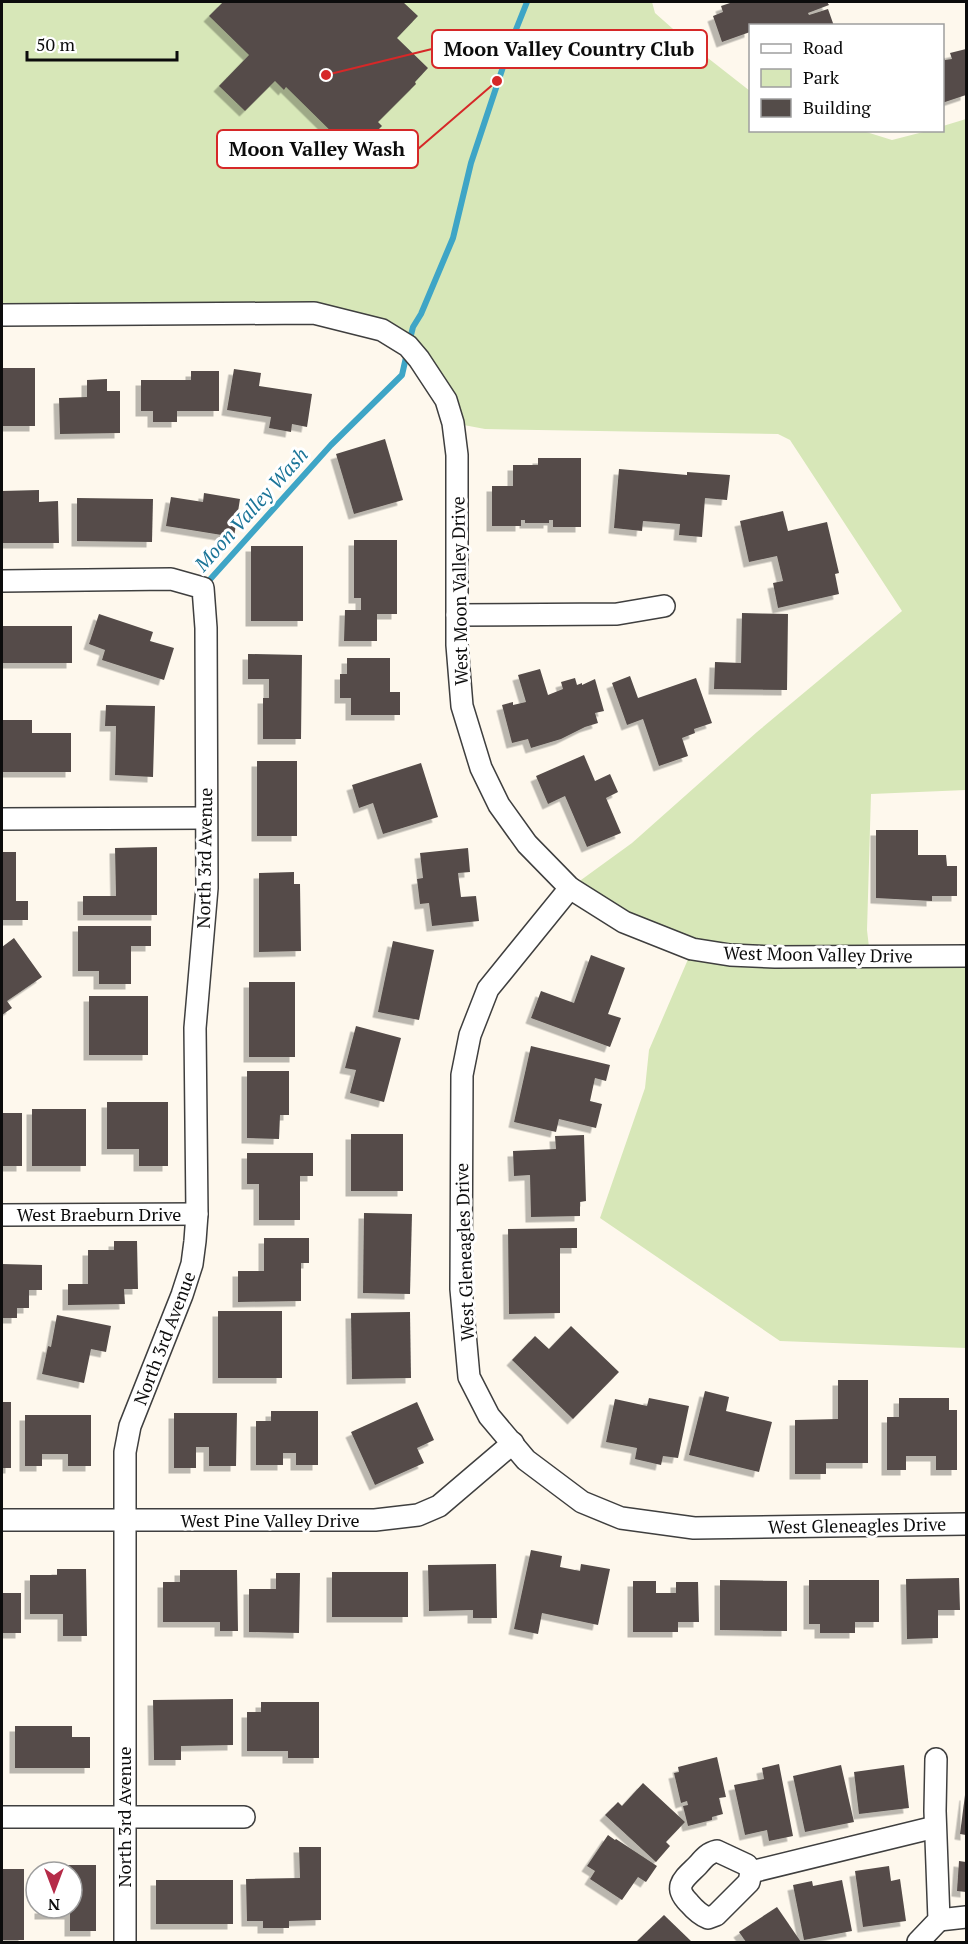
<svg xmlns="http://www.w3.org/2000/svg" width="968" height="1944" viewBox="0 0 968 1944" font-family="'PT Serif',serif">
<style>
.green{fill:#d7e7b8}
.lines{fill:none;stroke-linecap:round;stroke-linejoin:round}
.stream{stroke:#3ea5c6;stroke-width:6}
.building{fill:#544c49;filter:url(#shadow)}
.minor-casing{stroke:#3f3f3f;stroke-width:24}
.minor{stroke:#fff;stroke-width:21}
.labels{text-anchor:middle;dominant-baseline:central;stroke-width:6;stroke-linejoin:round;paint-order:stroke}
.street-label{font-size:18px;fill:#0c0c0c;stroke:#fff}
.water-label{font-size:20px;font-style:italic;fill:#1c7598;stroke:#fff}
.leader{fill:none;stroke:#d62828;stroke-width:2}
.callout-dot{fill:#d62828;stroke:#fff;stroke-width:2}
.callout{fill:#fff;stroke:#d62828;stroke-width:2}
.callout-label{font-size:20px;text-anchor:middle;font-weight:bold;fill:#0c0c0c}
</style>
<defs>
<filter id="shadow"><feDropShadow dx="-5.5" dy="5.5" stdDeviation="0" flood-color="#0004"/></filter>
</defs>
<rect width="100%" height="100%" fill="#fef8ed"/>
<path class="green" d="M2 2H652L655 13 690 44 750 91V130L863 131 892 140 927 131 942 130 943 126 966 119V790L871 794 867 930 870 956H966V1348L780 1341 600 1218 645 1088 649 1050 692 950 570 888 632 843 757 732 902 611 790 440 778 434 485 429 453 423 419 359 339 318 2 315Z"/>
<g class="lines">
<g class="stream">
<path d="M409 343 413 327 421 314 453 238 471 163 513 37 527 2"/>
<path d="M205 585 331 445 402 375 407 353"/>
</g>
</g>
<g class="building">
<path d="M223 2H403L418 16 397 38 428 68 415 82 416 84 378 122 382 126 354 154 286 87 284 90 275 81 245 111 219 86 249 55 209 16Z"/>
<path d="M733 2H827L829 5 808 13 809 15 828 9 834 26H750V32L722 42 713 16 723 12 721 6Z"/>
<path d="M966 49V95L942 103V52L945 60 952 59 950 53Z"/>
<rect x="2" y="368" width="33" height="58"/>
<path d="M234 369 261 373 259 386 312 394 307 427 292 424 291 432 269 428 271 417 227 410Z"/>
<path d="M191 371H219V411H177V422H153V411H141V380H191Z"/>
<path d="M107 379V391H120V433L60 434 59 398 87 397V380Z"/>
<path d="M385 439 403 500 354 514 336 454Z"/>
<path d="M538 458H581V527H553V520H549V523H525V520H521V526H492V486H513V465H538Z"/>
<path d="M619 469 687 475V472L730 475 727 500 705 498 702 537 679 535 680 524 643 521 642 531 614 528Z"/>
<path d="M39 490V502L58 501 59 543H2V491Z"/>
<path d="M204 493 240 499 234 537 166 526 171 497 203 502Z"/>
<path d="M77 498 153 499 152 542 77 541Z"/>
<path d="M783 511 788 531 827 522 839 573 835 574 839 594 778 608 773 583 783 581 777 556 749 562 740 521Z"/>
<path d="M354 540H397V614H377V641H344L345 610H361V598H354Z"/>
<rect x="251" y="546" width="52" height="75"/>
<path d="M742 613 788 614 787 690 714 689 715 662 741 663Z"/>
<path d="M99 614 153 632 150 641 174 648 164 680 102 660 105 650 89 644Z"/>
<rect x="2" y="626" width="70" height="37"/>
<path d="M248 654 302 655 301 739H263V698H269V679H248Z"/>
<path d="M347 658H390V692H400V715H351V698H340V674H347Z"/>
<path d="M540 669 548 695 563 689 561 682 575 678 577 685 582 683V685L595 679 604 711 595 713 598 723 585 727 561 739 531 748 528 739 512 743 502 705 513 702V705L526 702 518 675Z"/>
<path d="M630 676 638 698 696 678 712 723 694 729 695 733 682 738 688 756 659 766 643 719 627 725 612 683Z"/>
<path d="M106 705 155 706 153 777 115 775 116 726H105Z"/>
<path d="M2 720H32V733H71V772H2Z"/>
<path d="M584 755 595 781 610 774 618 792 606 798 621 833 587 847 565 796 548 804 536 776Z"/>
<rect x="257" y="761" width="40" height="75"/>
<path d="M421 763 438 817 383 834 373 803 359 808 352 785Z"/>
<path d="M876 830H918V855H946L947 866H957V896H932V901L876 898Z"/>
<path d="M157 847V915H83V896H116L115 848Z"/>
<path d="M468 848 470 872 458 873 461 897 476 896 479 921 432 926 429 903 420 904 417 879 423 878 420 853Z"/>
<path d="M2 852H16V901H28V920H2Z"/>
<path d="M294 872V884H300L301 951 259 952V873Z"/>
<path d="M78 926H151V946H131V984H99V971H78Z"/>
<path d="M14 938 42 977 7 1001 12 1008 2 1015V947Z"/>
<path d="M393 941 434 950 419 1020 378 1012Z"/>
<path d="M591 955 625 968 608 1014 621 1018 610 1047 531 1018 541 991 574 1003Z"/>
<rect x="249" y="982" width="46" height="75"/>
<rect x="89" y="996" width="59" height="59"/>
<path d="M356 1026 401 1038 384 1102 350 1093 356 1070 345 1068Z"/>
<path d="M531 1046 610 1065 606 1081 595 1078 590 1101 602 1104 596 1128 559 1119 556 1132 514 1122Z"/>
<path d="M247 1071H289V1115H280L279 1139 247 1138Z"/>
<path d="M107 1102H168V1166H139V1149H107Z"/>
<rect x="32" y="1109" width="54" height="57"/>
<rect x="2" y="1113" width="20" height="53"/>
<rect x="351" y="1134" width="52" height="57"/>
<path d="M584 1135 586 1201 580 1202V1216L531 1217 530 1175 514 1176 513 1151 556 1149 555 1136Z"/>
<path d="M247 1153H313V1176H300V1220H259V1184H247Z"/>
<path d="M364 1213 412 1214 410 1294 363 1293Z"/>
<path d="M577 1228V1248H560V1313L509 1314 508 1229Z"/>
<path d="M264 1238H309V1263H301V1301L238 1302V1271H264Z"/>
<path d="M114 1241H137L138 1289H124L125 1304 68 1305V1284H88V1250H114Z"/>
<path d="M2 1264 42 1265V1290H29V1308H17V1318H2Z"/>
<rect x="218" y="1311" width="64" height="67"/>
<path d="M410 1312 411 1378 352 1379 351 1313Z"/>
<path d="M57 1315 111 1326 106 1352 91 1349 84 1383 42 1374 48 1346 51 1347Z"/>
<path d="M571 1326 619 1372 573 1419 512 1360 535 1336 549 1349Z"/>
<path d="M838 1380H868V1463H826V1474H795V1420L838 1419Z"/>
<path d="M705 1391 729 1397 726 1411 772 1422 759 1472 689 1455Z"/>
<path d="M649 1398 689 1406 678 1458 663 1456 661 1465 635 1459 637 1448 606 1442 615 1399 647 1406Z"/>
<path d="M899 1398H949V1410H957V1470H936V1456H906V1470H887V1417H899Z"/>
<rect x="2" y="1402" width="9" height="66"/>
<path d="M417 1402 434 1440 417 1448 424 1463 375 1485 351 1432Z"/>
<path d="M271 1411H318V1465H296V1453H283V1465H256V1421H271Z"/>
<path d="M174 1413H237L236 1466H209V1447H196V1468H174Z"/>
<path d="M25 1415H91V1466H68V1454H42V1466H25Z"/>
<path d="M531 1550 562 1556 560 1567 580 1571 581 1564 610 1569 598 1625 542 1613 538 1634 514 1629Z"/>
<path d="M496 1564 497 1618H473V1610L429 1611 428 1565Z"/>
<path d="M57 1569H86L87 1636H63V1614H30V1575H57Z"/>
<path d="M180 1570H237L238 1631H220V1622H163V1582H180Z"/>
<rect x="332" y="1572" width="76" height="45"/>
<path d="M276 1573H300L299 1633 249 1632V1589H276Z"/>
<path d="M959 1578 960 1610H938V1638L907 1639 906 1579Z"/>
<path d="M720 1580 787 1581V1631L720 1630Z"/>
<path d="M809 1580H879V1622H855V1633H820V1624H809Z"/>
<path d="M633 1581H656V1593H676V1582H698L699 1622H678V1632H633Z"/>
<rect x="2" y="1593" width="19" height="40"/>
<path d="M233 1699V1745L181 1746V1760H154L153 1700Z"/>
<path d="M261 1702H319V1758H288V1751H247V1712H261Z"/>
<path d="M15 1726H72V1737H90V1768H15Z"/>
<path d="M717 1757 726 1797 719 1798 723 1814 712 1817V1820L688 1826 683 1806 688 1805 687 1801 681 1803 674 1773 679 1772 678 1767Z"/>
<path d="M779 1764 793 1836 769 1841 767 1830 745 1835 734 1785 764 1779 762 1768Z"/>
<path d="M841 1765 854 1822 805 1832 793 1776Z"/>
<path d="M904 1765 909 1808 859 1814 854 1772Z"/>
<path d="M643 1783 685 1822 666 1842 670 1846 656 1862 605 1815 618 1802 622 1806Z"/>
<path d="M965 1795H966V1835L960 1834Z"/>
<path d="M608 1835 615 1840 616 1839 657 1866 646 1882 638 1877 622 1900 590 1879 595 1871 587 1866Z"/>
<path d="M299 1847H321V1920L289 1921V1928H263V1921H247L246 1879 300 1878Z"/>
<path d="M959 1861 966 1862V1892L957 1891Z"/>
<path d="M40 1865H96V1931H70V1914H40V1908H72V1872H40Z"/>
<path d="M889 1866 891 1881 900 1879 906 1921 863 1927 855 1871Z"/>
<path d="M2 1869H24V1940H3Z"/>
<rect x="156" y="1880" width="77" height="44"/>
<path d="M842 1880 852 1931 804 1940 793 1885 812 1881 813 1886Z"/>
<path d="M777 1907 801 1942H746L739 1932Z"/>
<path d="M664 1915 692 1942H636Z"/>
</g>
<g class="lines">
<g class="minor-casing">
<g id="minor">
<path d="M2 315 314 313 382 330 408 346 419 359 446 400 453 423 457 455V645L462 706 481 768 499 805 527 844 570 888 624 922 692 949 730 955 775 957 966 956"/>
<path d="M2 581 171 579 203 588 206 628 207 888 195 1028 197 1214 195 1241 192 1264 182 1295 130 1426 125 1452V1942"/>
<path d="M457 615 617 614 664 606"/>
<path d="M2 819 206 818"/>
<path d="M570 888 488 989 470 1035 462 1075 461 1289 469 1377 489 1416 526 1460 582 1502 621 1518 694 1528 966 1524"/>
<path d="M2 1215 197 1214"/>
<path d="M2 1520H375L418 1515 439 1506 513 1443"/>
<path d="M2 1817H244"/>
<path d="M717 1851 747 1865 751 1872 749 1882 716 1915 708 1918C700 1915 695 1910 689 1903 672 1886 684 1879 698 1865 704 1858 708 1853 717 1851Z"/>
<path d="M751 1872 935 1827"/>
<path d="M939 1920 966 1917"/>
<path d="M918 1942 939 1920 935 1811 936 1759"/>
</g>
</g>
<use href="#minor" class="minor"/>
</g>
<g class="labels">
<g class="street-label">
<text transform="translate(459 591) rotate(-91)">West Moon Valley Drive</text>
<text transform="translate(204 858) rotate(-89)">North 3rd Avenue</text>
<text transform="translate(818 954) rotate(1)">West Moon Valley Drive</text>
<text x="99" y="1214">West Braeburn Drive</text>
<text transform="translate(464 1252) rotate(-92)">West Gleneagles Drive</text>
<text transform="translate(164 1338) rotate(-69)">North 3rd Avenue</text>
<text x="270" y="1520">West Pine Valley Drive</text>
<text transform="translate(857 1525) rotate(-1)">West Gleneagles Drive</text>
<text transform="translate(124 1817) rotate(-90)">North 3rd Avenue</text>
</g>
<g class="water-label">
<text transform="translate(251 509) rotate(-48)">Moon Valley Wash</text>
</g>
</g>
<path class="leader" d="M326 75L432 49M497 81L418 149"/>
<g class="callout-dot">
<circle cx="326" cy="75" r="6"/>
<circle cx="497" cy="81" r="6"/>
</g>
<g class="callout">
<rect x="432" y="30" width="275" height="38" rx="6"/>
<rect x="217" y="130" width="201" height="38" rx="6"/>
</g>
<g class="callout-label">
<text x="569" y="56">Moon Valley Country Club</text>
<text x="317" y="156">Moon Valley Wash</text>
</g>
<rect width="968" height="1944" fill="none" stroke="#0c0c0c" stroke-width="6"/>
<rect x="749" y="24" width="195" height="108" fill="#ffffff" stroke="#9e9e9e" stroke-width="1.5"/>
<rect x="761" y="44" width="30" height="9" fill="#ffffff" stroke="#9e9e9e" stroke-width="1.5"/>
<text x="803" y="54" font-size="18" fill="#0c0c0c">Road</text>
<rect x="761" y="69" width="30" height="18" fill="#d7e7b8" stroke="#9e9e9e" stroke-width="1.5"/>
<text x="803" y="84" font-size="18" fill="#0c0c0c">Park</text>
<rect x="761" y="99" width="30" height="18" fill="#544c49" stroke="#9e9e9e" stroke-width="1.5"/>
<text x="803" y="114" font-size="18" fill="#0c0c0c">Building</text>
<g transform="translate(54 1890) rotate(180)"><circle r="28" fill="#ffffff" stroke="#9e9e9e" stroke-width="1.5"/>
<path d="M0-4.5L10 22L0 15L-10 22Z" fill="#b52b48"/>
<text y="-9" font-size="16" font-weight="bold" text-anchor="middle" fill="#0c0c0c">N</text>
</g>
<path d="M27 51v9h150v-9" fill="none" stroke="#0c0c0c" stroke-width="3"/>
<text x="36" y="51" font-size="18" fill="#0c0c0c" stroke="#ffffff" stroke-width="4.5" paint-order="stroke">50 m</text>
</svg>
